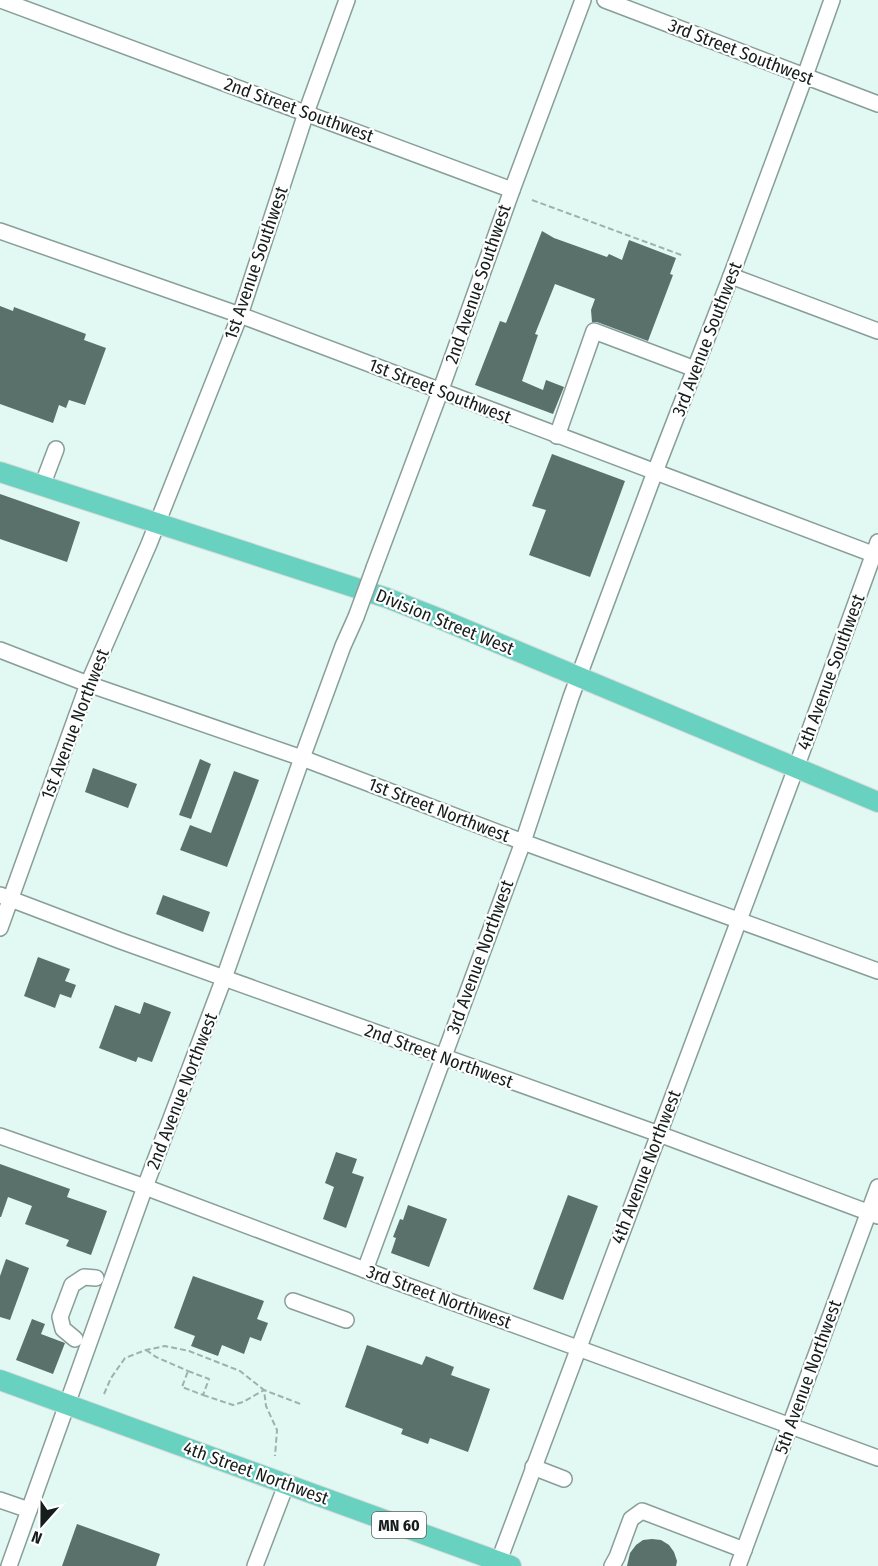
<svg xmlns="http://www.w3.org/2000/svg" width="878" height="1566" viewBox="0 0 878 1566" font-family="'Fira Sans Condensed',sans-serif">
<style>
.building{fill:#5a706a}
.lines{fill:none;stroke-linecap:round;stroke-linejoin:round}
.minor-casing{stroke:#889e98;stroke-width:18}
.major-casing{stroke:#dadbdb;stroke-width:22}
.path{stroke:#9eb1ac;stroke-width:2;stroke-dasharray:6 3;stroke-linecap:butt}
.minor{stroke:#fff;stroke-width:15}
.major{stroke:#68d1c0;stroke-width:20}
.minor-bridge-casing{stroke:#889e98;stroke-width:18;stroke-linecap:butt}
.minor-bridge{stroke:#fff;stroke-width:15}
.labels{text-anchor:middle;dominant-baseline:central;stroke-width:4.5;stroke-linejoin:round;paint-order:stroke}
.shield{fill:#fff;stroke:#5b625f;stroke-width:1.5}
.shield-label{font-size:16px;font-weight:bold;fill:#151e1b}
.street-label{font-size:18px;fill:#151e1b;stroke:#fff}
</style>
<rect width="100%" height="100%" fill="#e1f9f2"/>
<g class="building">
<path d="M542 231 554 238 607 257 609 254 622 260 629 240 676 258 670 274 673 275 648 341 597 322H592L591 310 595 299 555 284 535 334 538 335 522 381 543 390 546 380 564 387 553 414 475 385 500 321 506 323Z"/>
<path d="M0 306 13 311 14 307 86 334 84 340 106 348 85 405 69 400 66 408 59 405 53 423 0 404Z"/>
<path d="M552 454 625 481 590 577 529 555 546 510 532 506Z"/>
<path d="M0 494 80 522 67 562 0 539Z"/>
<path d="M200 759 211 764 191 819 179 815Z"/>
<path d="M93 768 137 784 128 808 85 792Z"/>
<path d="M234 771 259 780 227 867 180 850 190 825 211 833Z"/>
<path d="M163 895 210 912 203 932 156 914Z"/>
<path d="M38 957 70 969 65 981 76 985 71 998 60 994 55 1008 24 996Z"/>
<path d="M144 1002 171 1012 152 1062 138 1057 136 1062 99 1048 115 1005 140 1014Z"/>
<path d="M336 1152 357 1159 352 1173 364 1177 346 1228 323 1219 334 1187 325 1183Z"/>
<path d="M0 1164 70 1189 67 1197 107 1211 91 1255 66 1246 69 1240 25 1224 32 1206 8 1197 1 1217H0Z"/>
<path d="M568 1195 598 1206 563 1300 533 1289Z"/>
<path d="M408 1205 447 1219 429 1267 391 1253 396 1238 393 1237 400 1219 403 1220Z"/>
<path d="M6 1259 29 1268 10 1320 0 1317V1276Z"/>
<path d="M193 1276 264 1301 257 1319 268 1323 261 1341 250 1337 244 1354 222 1345 218 1356 191 1346 195 1336 174 1328Z"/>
<path d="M32 1319 45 1324 41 1334 65 1343 53 1374 16 1360Z"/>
<path d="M367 1345 422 1365 426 1356 454 1367 451 1375 490 1389 468 1452 430 1438 428 1444 401 1434 403 1429 345 1407Z"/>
<path d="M77 1524 160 1554 156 1566H62Z"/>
<path d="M652 1539 661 1540 669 1545 674 1552 677 1561 676 1566H627L630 1553 636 1545 643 1540Z"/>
</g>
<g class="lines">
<g class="minor-casing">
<g id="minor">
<path d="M1 0 512 190"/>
<path d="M605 0 878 104"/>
<path d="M0 231 240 315 878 556"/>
<path d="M731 276 878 331"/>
<path d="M557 436 594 331 695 369"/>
<path d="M42 486 56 449"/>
<path d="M374 568 440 392 512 190 583 0"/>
<path d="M0 650 88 684 302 758 523 842 878 971"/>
<path d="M0 895 121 941 659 1134 878 1216"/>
<path d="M0 928 88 684 149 544 240 315 306 113 347 0"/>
<path d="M0 1136 145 1187 381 1276 878 1458"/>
<path d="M365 1270 523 842 571 697 655 472 731 276 801 87 832 0"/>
<path d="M293 1301 346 1320"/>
<path d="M75 1339 63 1329 60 1317 72 1285 84 1277 96 1278"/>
<path d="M533 1467 564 1479"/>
<path d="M0 1500 29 1510"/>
<path d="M9 1566 145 1187 224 978 302 758 343 646 356 617"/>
<path d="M255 1566 286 1485"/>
<path d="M497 1566 796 768 878 542"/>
<path d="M612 1566 617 1557 631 1519 642 1511 744 1550"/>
<path d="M738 1566 878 1187"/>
</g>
</g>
<g class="major-casing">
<g id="major">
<path d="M0 472 387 598 438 618 878 802"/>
<path d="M0 1380 511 1566"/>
</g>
</g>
<g class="path">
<path d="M532 200 684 256"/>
<path d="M146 1350 156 1357 188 1371"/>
<path d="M188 1371 209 1379 203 1395 182 1387Z"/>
<path d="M104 1394 111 1378 125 1358 146 1350 165 1346 189 1351 240 1371 264 1390 266 1406 277 1430 275 1456"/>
<path d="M203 1395 233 1405 243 1402 264 1390 303 1405"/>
</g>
<use href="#minor" class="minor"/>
<use href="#major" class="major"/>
<g class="minor-bridge-casing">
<path id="minor-bridge" d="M356 617 374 568"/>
</g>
<use href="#minor-bridge" class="minor-bridge"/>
</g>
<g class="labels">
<rect class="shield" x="372" y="1512" width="54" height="26" rx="4.5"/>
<g class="shield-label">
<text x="399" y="1525">MN 60</text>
</g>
<g class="street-label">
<text transform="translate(741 52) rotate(21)">3rd Street Southwest</text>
<text transform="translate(299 110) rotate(20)">2nd Street Southwest</text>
<text transform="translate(256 263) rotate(-71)">1st Avenue Southwest</text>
<text transform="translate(478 284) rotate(-71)">2nd Avenue Southwest</text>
<text transform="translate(707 339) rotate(-69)">3rd Avenue Southwest</text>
<text transform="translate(440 391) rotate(21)">1st Street Southwest</text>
<text transform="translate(445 622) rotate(22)">Division Street West</text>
<text transform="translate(831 672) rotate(-70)">4th Avenue Southwest</text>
<text transform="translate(75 724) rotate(-69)">1st Avenue Northwest</text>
<text transform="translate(439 810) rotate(21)">1st Street Northwest</text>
<text transform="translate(480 957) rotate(-70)">3rd Avenue Northwest</text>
<text transform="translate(439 1056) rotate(20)">2nd Street Northwest</text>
<text transform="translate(182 1091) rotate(-69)">2nd Avenue Northwest</text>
<text transform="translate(646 1167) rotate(-69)">4th Avenue Northwest</text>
<text transform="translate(439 1297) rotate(20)">3rd Street Northwest</text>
<text transform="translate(808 1377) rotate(-70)">5th Avenue Northwest</text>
<text transform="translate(256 1473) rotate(20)">4th Street Northwest</text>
</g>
</g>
<g transform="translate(42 1524) rotate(201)" stroke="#ffffff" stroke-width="4.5" paint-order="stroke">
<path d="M0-4.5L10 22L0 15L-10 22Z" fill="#151e1b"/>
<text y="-9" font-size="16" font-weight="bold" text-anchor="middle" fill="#151e1b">N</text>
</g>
</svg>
